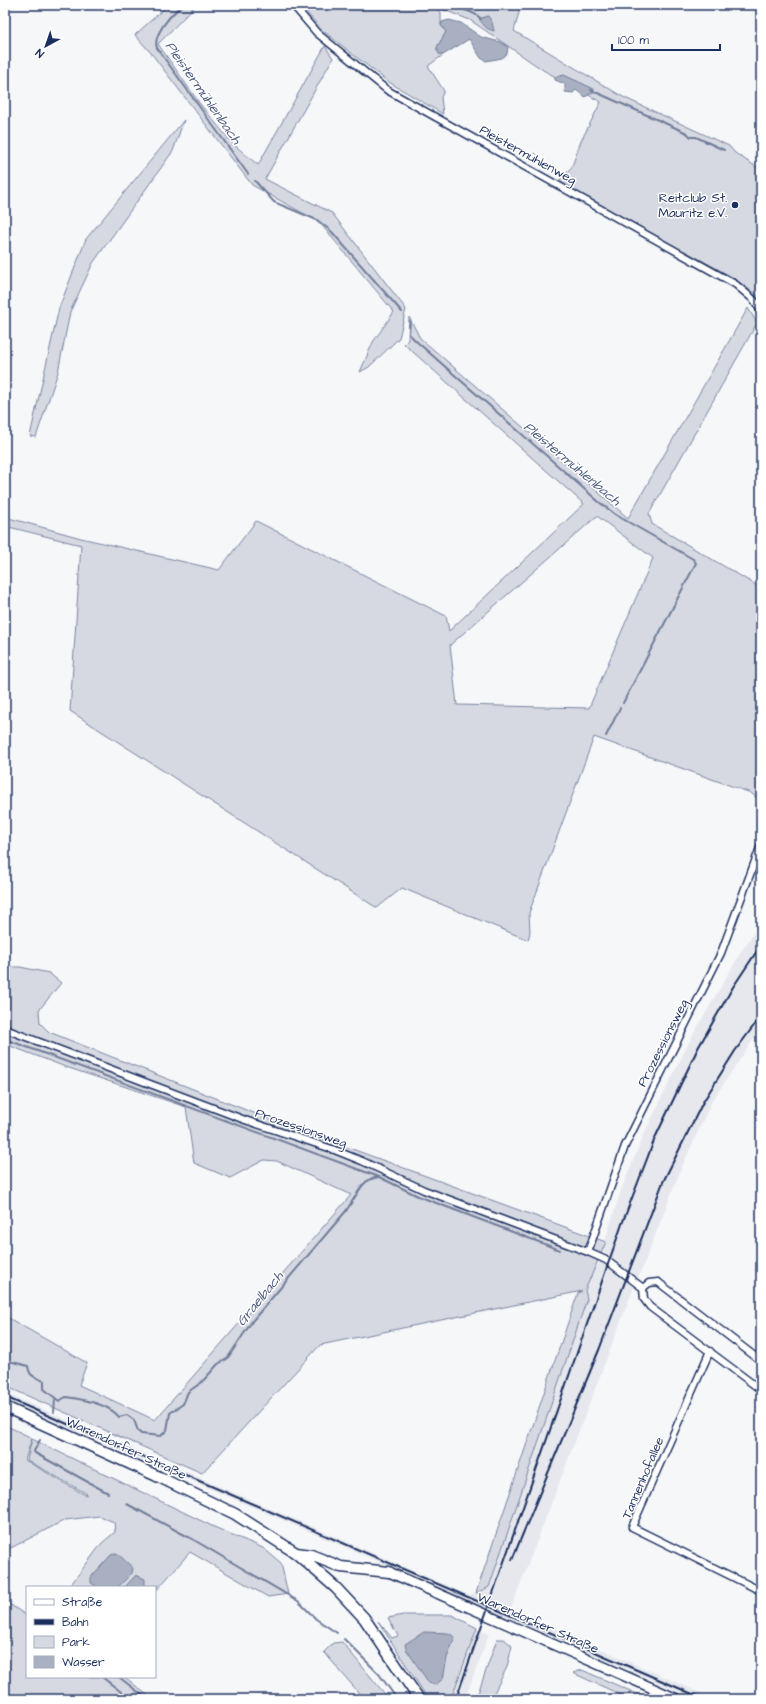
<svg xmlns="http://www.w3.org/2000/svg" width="766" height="1704" viewBox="0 0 766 1704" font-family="'Architects Daughter',sans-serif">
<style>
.built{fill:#e6e8ee}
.green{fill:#d6d9e2;stroke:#7884a0;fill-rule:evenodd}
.water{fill:#a9b0c1;stroke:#707c99}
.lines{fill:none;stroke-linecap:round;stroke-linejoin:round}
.stream{stroke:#707c99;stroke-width:2}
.minor-casing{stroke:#1b2f5e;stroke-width:9}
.secondary-casing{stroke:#1b2f5e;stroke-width:12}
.primary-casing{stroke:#1b2f5e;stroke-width:13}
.trunk-casing{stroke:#1b2f5e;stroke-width:13}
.minor{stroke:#fff;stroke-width:6}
.secondary{stroke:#fff;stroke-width:9}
.primary{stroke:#fff;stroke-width:10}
.trunk{stroke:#fff;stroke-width:10}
.rail{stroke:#1b2f5e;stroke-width:2}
.poi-dot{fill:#1b2f5e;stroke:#fff;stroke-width:1.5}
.labels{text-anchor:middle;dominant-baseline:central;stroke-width:3;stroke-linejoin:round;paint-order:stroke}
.street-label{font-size:13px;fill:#1b2f5e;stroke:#fff}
.poi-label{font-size:13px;fill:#1b2f5e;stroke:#fff;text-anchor:end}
.water-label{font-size:14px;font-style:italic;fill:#4d5c81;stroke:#fff}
</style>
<rect width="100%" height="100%" fill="#f6f7f9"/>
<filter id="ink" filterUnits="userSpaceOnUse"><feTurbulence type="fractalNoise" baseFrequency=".025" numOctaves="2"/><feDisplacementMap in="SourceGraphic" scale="8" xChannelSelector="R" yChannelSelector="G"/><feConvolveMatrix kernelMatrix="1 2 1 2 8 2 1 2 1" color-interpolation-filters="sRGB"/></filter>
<g filter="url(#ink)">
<g class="built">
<path d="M761 922V1028L712 1101 681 1169 638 1279 602 1251 620 1193 643 1136 689 1042 741 952Z"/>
<path d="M601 1262 634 1287 511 1609 714 1699H696L5 1400V1393L469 1595 489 1587 587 1299 585 1290 593 1268Z"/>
<path d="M477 1629 489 1634 465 1699H451Z"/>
</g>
<g class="green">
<path d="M168 5H196L158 44 200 104 232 143 258 165 325 46 333 58 265 179 332 213 406 309 399 338 369 367 360 372 373 342 394 312 319 222 252 185 151 53 135 35Z"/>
<path d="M300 5H430L441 12V25L446 32 436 50 443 55 428 66 444 91 441 97 443 114 387 81 322 30Z"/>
<path d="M431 5H521L514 31 623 97 729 146 735 153 761 170V298L732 277 685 251 681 253 562 183 560 179 571 169 581 141 601 102 543 70 470 20Z"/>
<path d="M184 120 173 151 93 263 70 312 58 372 36 437 30 436 59 308 86 239Z"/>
<path d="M748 308 757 323 649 514 652 524 761 588V802L751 793 594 737 529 913 530 932 528 940 402 888 377 908 70 711 81 545 5 526V517L81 538 219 570 256 521 446 616 449 631 584 504 404 344 408 340 409 317 420 338 628 518ZM597 516 653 558 589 708 457 705 450 645Z"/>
<path d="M5 967H20L49 973 61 983 39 1010 40 1023 49 1032 251 1112 606 1242 585 1290 587 1299 489 1587 476 1593 578 1293 582 1291 320 1345 202 1473 5 1386V1316L87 1363 79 1385 155 1420 351 1195 277 1161 264 1160 230 1178 194 1163 186 1107 63 1066 5 1044Z"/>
<path d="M5 1425 32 1438 25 1460 85 1495 87 1494 27 1460 32 1439 214 1527 263 1548 281 1563 288 1594 268 1597 190 1552 155 1592V1587H69L102 1543 115 1532 114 1522 99 1516 65 1520 5 1551Z"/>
<path d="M8 1603 27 1616V1677H125L152 1699H5V1605Z"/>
<path d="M403 1615H452L477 1628 451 1699H428L378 1621 392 1638 398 1636 388 1618Z"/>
<path d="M497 1639H504L512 1646 507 1667 491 1699H476Z"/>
<path d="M342 1642 384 1693 390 1699H364L324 1652 333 1643Z"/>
<path d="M582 1670 649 1699H630L573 1673Z"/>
</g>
<g class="water">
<path d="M488 16 492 22 494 31C484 28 485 26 479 19Z"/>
<path d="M449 20 461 23 481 37 500 42 508 47 507 54 502 58 486 61 481 58 469 39 443 55 439 54 437 47 446 32 441 25 442 22Z"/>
<path d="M564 75 594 89 593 92 585 97 576 90 573 93 565 92V84L555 80V77Z"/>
<path d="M117 1553 133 1568 132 1573 118 1587H98L91 1583V1577L111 1555Z"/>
<path d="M136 1575 145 1579V1587H125Z"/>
<path d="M424 1632 448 1633 455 1637 447 1658 443 1679 435 1685 429 1683 406 1649 405 1644Z"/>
</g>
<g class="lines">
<g class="stream">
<path d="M184 5C173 11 152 35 157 48L248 174"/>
<path d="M457 5C464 13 472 9 481 19"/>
<path d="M591 90 687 133 691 137H696L724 150"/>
<path d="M255 181 274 202 317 220 331 231 402 312"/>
<path d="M410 321 409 334 416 341 599 502 616 515 693 559 696 563 623 703"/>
<path d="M606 736 620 708"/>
<path d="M5 1039 379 1177 418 1196 560 1250"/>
<path d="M5 1360 28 1366C30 1378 34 1376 44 1381V1389L59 1401 66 1397C81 1399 109 1404 119 1417L127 1415 134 1420 138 1431 141 1434 161 1436 167 1430 170 1413 183 1404 188 1392 202 1382 218 1364 227 1359 253 1320 346 1211 362 1186 368 1180 378 1177"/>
<path d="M54 1412 55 1400"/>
<path d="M40 1440 34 1451 35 1453 108 1493"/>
<path d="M127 1504 194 1540 298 1601 316 1619 337 1633"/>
<path d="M155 1588 157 1586"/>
<path d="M344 1639 379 1674 397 1699"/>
<path d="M102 1677 125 1695V1699"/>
<path d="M119 1677 147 1699"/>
</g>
<g class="minor-casing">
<g id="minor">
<path d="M293 5 317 33 387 90 735 284 754 300 761 311"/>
<path d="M5 1029 245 1120 332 1149 362 1161 424 1190 588 1252 606 1260 643 1288"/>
<path d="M588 1252 625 1146 721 953 761 845"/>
<path d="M710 1351 632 1527 761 1591"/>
<path d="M761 1361 658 1282 649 1283 643 1288 644 1299 650 1307 761 1390"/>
</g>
</g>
<g class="secondary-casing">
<path id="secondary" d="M389 1572 677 1699"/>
</g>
<g class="primary-casing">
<path id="primary" d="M5 1407 157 1476"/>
</g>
<g class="trunk-casing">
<g id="trunk">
<path d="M157 1476 235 1514 296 1553 336 1588 364 1618 419 1699"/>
<path d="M296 1553 311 1555 341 1567 389 1572"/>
</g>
</g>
<use href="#minor" class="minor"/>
<use href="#secondary" class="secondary"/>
<use href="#primary" class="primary"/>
<use href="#trunk" class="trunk"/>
<g class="rail">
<path d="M5 1397 704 1699"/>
<path d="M512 1560 599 1350 663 1182 703 1102 735 1051 761 1016"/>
<path d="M456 1699 622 1224 655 1138 698 1048 733 987 761 945"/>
</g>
</g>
</g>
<circle class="poi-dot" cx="735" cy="205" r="4"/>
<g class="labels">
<g class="street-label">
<text transform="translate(528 155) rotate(29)">Pleistermühlenweg</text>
<text transform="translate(663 1043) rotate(-63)">Prozessionsweg</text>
<text transform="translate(301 1128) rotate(19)">Prozessionsweg</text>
<text transform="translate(126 1448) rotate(25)">Warendorfer Straße</text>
<text transform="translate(643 1478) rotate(-67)">Tannenhofallee</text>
<text transform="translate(538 1623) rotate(24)">Warendorfer Straße</text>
</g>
<g class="poi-label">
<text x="727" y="198">Reitclub St.<tspan x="727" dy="15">Mauritz e.V.</tspan></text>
</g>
<g class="water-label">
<text transform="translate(203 93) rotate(55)">Pleistermühlenbach</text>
<text transform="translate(572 464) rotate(40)">Pleistermühlenbach</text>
<text transform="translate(260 1299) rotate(-51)">Graelbach</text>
</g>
</g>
<rect width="766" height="1704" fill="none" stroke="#fff" stroke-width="20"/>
<rect x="10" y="10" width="746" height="1684" fill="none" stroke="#1b2f5e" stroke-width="1.5" filter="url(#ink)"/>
<rect x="26" y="1586" width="130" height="92" fill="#ffffff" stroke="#a4acbf"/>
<rect x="34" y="1599" width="20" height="6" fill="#ffffff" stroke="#a4acbf"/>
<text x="62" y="1606" font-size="12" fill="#1b2f5e">Straße</text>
<rect x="34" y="1619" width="20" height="6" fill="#1b2f5e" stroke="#a4acbf"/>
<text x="62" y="1626" font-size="12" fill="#1b2f5e">Bahn</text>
<rect x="34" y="1636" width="20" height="12" fill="#d6d9e2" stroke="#a4acbf"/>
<text x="62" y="1646" font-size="12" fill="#1b2f5e">Park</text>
<rect x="34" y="1656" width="20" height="12" fill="#a9b0c1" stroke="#a4acbf"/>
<text x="62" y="1666" font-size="12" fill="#1b2f5e">Wasser</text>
<g transform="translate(46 46) rotate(220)" stroke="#ffffff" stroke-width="3" paint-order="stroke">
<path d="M0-3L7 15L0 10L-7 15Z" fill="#1b2f5e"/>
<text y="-6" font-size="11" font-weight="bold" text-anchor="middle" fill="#1b2f5e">N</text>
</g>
<path d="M612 44v6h108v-6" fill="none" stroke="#1b2f5e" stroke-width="2"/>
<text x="618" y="44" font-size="12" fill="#1b2f5e" stroke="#ffffff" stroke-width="3" paint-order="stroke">100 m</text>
</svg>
